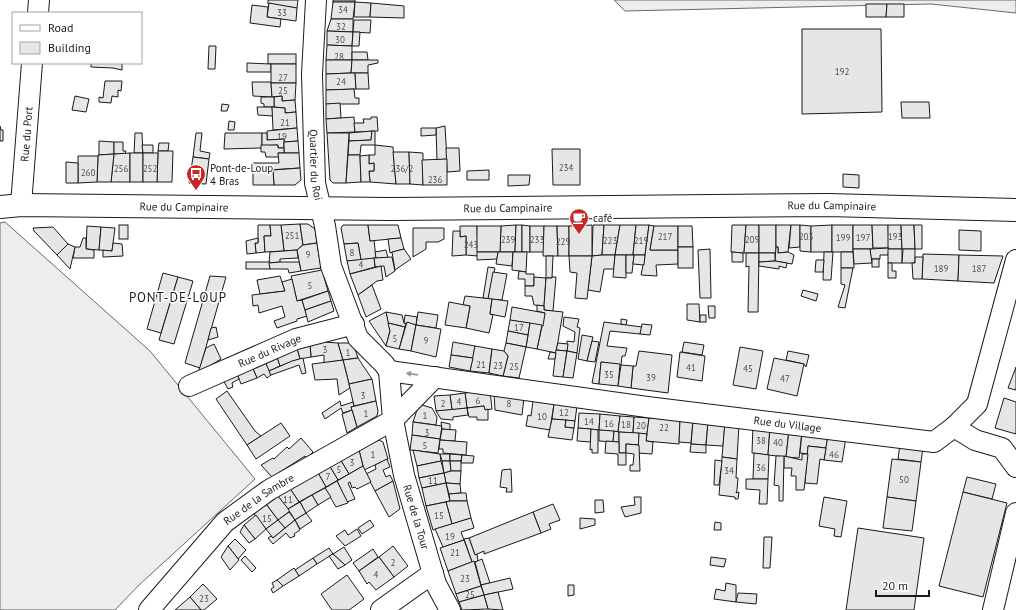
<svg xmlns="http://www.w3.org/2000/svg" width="1016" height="610" viewBox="0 0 1016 610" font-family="'PT Sans',sans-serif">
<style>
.built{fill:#ededed;stroke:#6a6a6a}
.building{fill:#e6e6e6;stroke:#1a1a1a}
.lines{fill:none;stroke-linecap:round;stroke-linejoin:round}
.minor-casing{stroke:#1a1a1a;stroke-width:22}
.major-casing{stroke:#1a1a1a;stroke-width:24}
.minor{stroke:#fff;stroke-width:20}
.major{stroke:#fff;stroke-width:22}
.oneway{fill:#989898}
.labels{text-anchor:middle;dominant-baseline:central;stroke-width:3;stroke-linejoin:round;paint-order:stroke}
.number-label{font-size:9px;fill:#4d4d4d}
.street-label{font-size:11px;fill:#1a1a1a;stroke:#fff}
.poi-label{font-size:11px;fill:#1a1a1a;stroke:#fff;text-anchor:start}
.quarter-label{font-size:13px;letter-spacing:1px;fill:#1a1a1a;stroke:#fff}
</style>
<rect width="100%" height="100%" fill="#fff"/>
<g class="built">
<path d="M614 0H1016V13L931 4 625 11Z"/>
<path d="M5 222 150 351 255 479 139 585 115 610H0V223Z"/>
</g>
<g class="building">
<path d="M268 0H298L297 8 268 4Z"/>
<rect x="333" y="0" width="22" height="2"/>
<path d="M333 2H355L353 19H331Z"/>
<path d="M355 2 371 3 370 17H354Z"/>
<path d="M269 3 297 8 296 21 267 17Z"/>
<path d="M371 3 404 6V18L370 17Z"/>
<path d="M866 4H887L886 17H866Z"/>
<path d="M887 4H904V17H886Z"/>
<path d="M252 5 268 7 267 17 281 19 280 27 250 23Z"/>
<path d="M331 19H353V32L327 31Z"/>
<path d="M354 20H371L370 33 353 32Z"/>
<path d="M802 29H881L882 112 802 114Z"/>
<path d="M327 31 353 32 352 46 327 45Z"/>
<path d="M353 32H360L359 46H352Z"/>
<path d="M327 45 352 46V60H326Z"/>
<path d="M209 46H216L215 69H208Z"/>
<path d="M352 52H367L368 60H352Z"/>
<rect x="268" y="54" width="28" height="10"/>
<path d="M326 60H352L351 73 326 74Z"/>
<path d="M352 60H378V63L368 65V73H351Z"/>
<path d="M91 63H122V70L113 68 91 67Z"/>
<path d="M247 63 271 64V72H247Z"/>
<rect x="271" y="64" width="25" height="19"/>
<path d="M351 73H355L356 89 326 90V74Z"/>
<path d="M355 73H368L369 89H356Z"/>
<path d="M105 81H122L121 91 118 90V97L112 96 111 103 99 102V97L103 98Z"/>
<path d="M252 82H271L272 97 253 96Z"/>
<path d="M271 83H296L295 100 282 101V96L272 97Z"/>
<path d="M354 89 355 98H359V104H326V90Z"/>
<path d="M75 96 89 99 86 112 72 110Z"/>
<path d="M282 96V101L295 100 296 112 285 113V108L274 107V97Z"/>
<path d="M261 97H274V107H264V104L261 103Z"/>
<path d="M901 102H929L930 118H902Z"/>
<path d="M340 103 341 118 326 119V104Z"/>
<path d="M222 104 229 105 227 111H221Z"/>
<path d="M257 107H272L273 116 258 115Z"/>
<path d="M272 107 285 108V113L296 112 297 128 273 130Z"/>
<path d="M354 117 355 132 327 133 326 119Z"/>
<path d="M371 117H377L378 131 355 132 354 123H364L363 119H371Z"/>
<path d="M229 121 235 122 234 130H228Z"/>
<path d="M0 126 1 130H3V141H0Z"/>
<path d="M445 126 447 159 437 160 436 128Z"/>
<path d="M297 128 298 141 284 142V139L267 140V131Z"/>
<path d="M421 128H436V135L421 136Z"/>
<path d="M372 131 371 140 349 141V133Z"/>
<path d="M372 131H375V145H361L360 155H348L349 141 371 140Z"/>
<path d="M135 133H142L143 153H134Z"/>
<path d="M196 133H202L200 151 210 153 209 159 193 157Z"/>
<path d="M225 133H262V146L261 148 224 149Z"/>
<path d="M262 133H267V140L284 139V148H278V145L262 146Z"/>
<path d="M327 133H349L346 183H333L330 180Z"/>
<path d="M99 141 114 142V154L99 155Z"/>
<path d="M298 141 299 153H284V142Z"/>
<path d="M114 142H123V151H126L125 154H114Z"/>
<path d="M159 143H169L168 151H158Z"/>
<path d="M142 145H153V153H143Z"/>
<path d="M261 145H278V148H284V153H278L279 157H266L265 152H261Z"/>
<path d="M375 145 393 147 396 184 370 182 369 171H374V163L369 164V155H375Z"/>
<path d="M446 148H459L460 171 447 172Z"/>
<path d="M552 149H580V185H553Z"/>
<path d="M158 151H173L172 182H157Z"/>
<path d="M393 152H409L410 184H396Z"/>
<path d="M409 152 423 153V185L410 184Z"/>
<path d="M130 153V182H111L114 154Z"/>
<rect x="130" y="153" width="13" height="29"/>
<path d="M143 153H158L157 182H143Z"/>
<path d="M278 153H299L300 168 253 171V163H279Z"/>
<path d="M114 154 111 182H97L98 155Z"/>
<path d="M348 155H360L361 182 346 183Z"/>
<path d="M369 155V164L374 163V171H369L370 182H361L360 156Z"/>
<path d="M78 156H98L97 182 78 183Z"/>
<path d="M193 157 209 159 206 184 189 183Z"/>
<path d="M447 159V185H423L422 160Z"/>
<path d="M66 162 78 163V183H66Z"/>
<path d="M300 168 301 180 295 185H274L273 170Z"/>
<path d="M273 170 274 185H253V171Z"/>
<path d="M489 170V180H467V171Z"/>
<path d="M843 174 859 175V188L843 187Z"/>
<path d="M508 175H530L529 185 508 186Z"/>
<path d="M300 224 303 245 297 250 284 251 281 225Z"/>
<path d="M300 224H308L315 229 317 243 303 245Z"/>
<rect x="119" y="225" width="9" height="14"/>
<path d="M258 225H270L271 236H264L265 252 256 253 255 243H258Z"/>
<path d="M270 225H281L284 251 265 252 264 236H271Z"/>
<path d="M343 225H368L370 241 374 240 376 258 361 260 358 243 344 244 341 228Z"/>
<path d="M368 225H398L401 238 370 241Z"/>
<path d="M516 225 515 252H500L501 226Z"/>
<path d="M516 225H522V252H515Z"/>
<path d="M522 225 530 226V252H522Z"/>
<path d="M593 225H604L602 255 592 256Z"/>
<path d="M604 225H620L615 255H602Z"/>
<path d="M620 225H636L633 255H615Z"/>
<path d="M636 225H649L645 255H633Z"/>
<path d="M649 225 654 226 650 250H678V264L656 265 657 276 641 275 645 255Z"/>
<path d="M732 225H746L744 253 731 252Z"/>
<path d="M746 225H759V253H744Z"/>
<rect x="759" y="225" width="17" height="28"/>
<path d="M776 225H791L788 252 778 253V247H776Z"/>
<path d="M791 225H800V247L789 248Z"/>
<path d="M800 225 811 226V252L800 251Z"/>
<path d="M832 225V252H811V226Z"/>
<rect x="832" y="225" width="21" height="27"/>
<path d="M853 225H872L873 249H853Z"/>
<path d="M872 225H888L889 248H873Z"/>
<path d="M888 225H901L902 249H888Z"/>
<path d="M901 225H914L915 249H902Z"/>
<path d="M914 225H922V249H915Z"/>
<path d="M87 226 101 227 99 250 86 249Z"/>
<path d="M460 226H477L478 256 466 255V236L460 237Z"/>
<path d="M477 226H501L500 252H477Z"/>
<rect x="530" y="226" width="14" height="26"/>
<path d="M544 226H557L558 256H543Z"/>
<path d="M557 226H569V256H558Z"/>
<path d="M569 226 592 225V256H569Z"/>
<path d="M654 226H678V250H650Z"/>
<path d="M678 226H692L693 247H678Z"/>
<path d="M53 227 68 244 57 255 34 231 33 228Z"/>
<path d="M101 227 115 228 112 251 99 250Z"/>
<path d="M413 228H444V239L438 242H426V249L413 257Z"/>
<path d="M959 230 981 231V251L959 250Z"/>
<path d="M453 231H460V237L466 236V255L452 256Z"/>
<path d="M83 238H86V249L94 250V258H73L75 247H80Z"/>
<path d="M258 238V243H255L256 253 247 254 246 241Z"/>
<path d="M401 238 404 249 390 253 388 239Z"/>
<path d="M113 243 122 244 123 256 103 257V250L112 251Z"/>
<path d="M317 243 321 268 301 271 297 250 303 245Z"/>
<path d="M358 243 361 260 347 261 344 244Z"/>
<path d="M68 244 75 247 70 269 57 255Z"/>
<rect x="678" y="247" width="15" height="21"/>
<path d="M776 247H778V253L788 252 794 255 792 264 775 261Z"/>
<path d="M889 248 888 255H880V259H871L870 249Z"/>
<path d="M404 249 411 259 395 270 392 252Z"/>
<path d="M710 249 711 298H700L698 250Z"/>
<path d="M853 249H870L872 263 854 264Z"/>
<rect x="888" y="249" width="14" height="14"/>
<path d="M903 249H915V263H902Z"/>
<path d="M297 250 298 258 280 259V262L269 263 270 252Z"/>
<path d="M386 250 388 258H376L375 252Z"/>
<path d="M477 252H498L497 259 477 260Z"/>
<path d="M498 252H513L512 266 496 264Z"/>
<path d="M513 252H527L526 272 512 270Z"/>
<path d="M732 252 743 253V262H732Z"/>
<path d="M824 252H833L831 280H823Z"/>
<path d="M841 252H853L854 268H841Z"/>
<path d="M746 253H759L758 312H748L749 266 746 267Z"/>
<path d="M759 253H775V261L759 262Z"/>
<path d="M923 254 959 255 958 281 922 279Z"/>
<path d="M602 255H615L614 269H604L600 292 588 290 592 256Z"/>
<path d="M615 255H626V278L613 277Z"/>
<path d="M626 255H634L632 273H626Z"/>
<path d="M634 255H645L644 265 633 264Z"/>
<path d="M959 255 1003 256 994 283 958 281Z"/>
<path d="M546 256H553L552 278H546Z"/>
<path d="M569 256H592L587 299 575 298 577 273 570 272Z"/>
<path d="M392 257 395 271 386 277 384 266 375 267 374 258Z"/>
<path d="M915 257H923L922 279H913L912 263H915Z"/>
<path d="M374 258 375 267 350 274 347 261Z"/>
<rect x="872" y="259" width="7" height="8"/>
<path d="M816 260H824L823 272H815Z"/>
<path d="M775 261 787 263 786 268 779 266V269L759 266V262Z"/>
<rect x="246" y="262" width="24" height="7"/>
<path d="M280 262H299L301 271 289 273 288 269H270L269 263Z"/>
<path d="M888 263H892V271H896V278H888Z"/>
<path d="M381 266 383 280 377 281 358 295 350 274Z"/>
<path d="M488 267 495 268 488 299 483 298Z"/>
<path d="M841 268H853L845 308 838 307 845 285 841 284Z"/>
<path d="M322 270 328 291 297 301 291 276Z"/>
<path d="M519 271 526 272V274H534V286H525V279H518Z"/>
<path d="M493 272 507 274 502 300 488 299Z"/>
<path d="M163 273 178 277 161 333 147 329Z"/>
<path d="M210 276 226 277 200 368 185 363Z"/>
<path d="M280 276 285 291 260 294 257 280Z"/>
<path d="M178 277 193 281 174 344 159 340Z"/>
<path d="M534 277 546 278 544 306 534 305 532 296H525V286H534Z"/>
<path d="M552 277H556L553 311 544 310V306L546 278H552Z"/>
<path d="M292 279 297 301 302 300 307 316 297 319V321L277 328 274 321 285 317 282 306 259 313 258 305 253 306 252 295 285 291 282 282Z"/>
<path d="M372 285 381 309 366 317 358 295Z"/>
<path d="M803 290 818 294 816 301 801 296Z"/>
<path d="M328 291 331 301 305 310 302 300Z"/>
<path d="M465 296 492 299 490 314 493 315 489 333 466 328 470 306 463 305Z"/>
<path d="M492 299 508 301 505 317 490 314Z"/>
<path d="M331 301 334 311 308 322 305 310Z"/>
<path d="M449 302 470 306 466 328 445 325Z"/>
<path d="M687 304H699L700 322 687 320Z"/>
<path d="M537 305 544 306V310L563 312 556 353 537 349 545 313 537 311Z"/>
<path d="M708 306H715V318H709Z"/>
<path d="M512 307 545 313 543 326 510 320Z"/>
<path d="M386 312 402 315 404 323 406 324 405 327 388 323Z"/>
<path d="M386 312 390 331 386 346 369 321Z"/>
<path d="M418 312 438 315 436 328 416 325Z"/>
<path d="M405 315 417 317 416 325 404 323Z"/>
<rect x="700" y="315" width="6" height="7"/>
<path d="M564 317 579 319 577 327 580 328 577 353 567 351V341L574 342 575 332 563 326Z"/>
<path d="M621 319 627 320 626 325 621 324Z"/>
<path d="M510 320 530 323 528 335 508 331Z"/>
<path d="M407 322 416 325 411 351 399 349Z"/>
<path d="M604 322 642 327 640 334 610 331 607 346 627 348 625 356H622L621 365 601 362 599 384 592 383Z"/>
<path d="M388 323 405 327 399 349 386 346 390 331Z"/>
<path d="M530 323 542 325 537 349 526 347Z"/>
<path d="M642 324 652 325 650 335 640 334Z"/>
<path d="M416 325 441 329 436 357 411 351Z"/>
<path d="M216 327 218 337 208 340 211 328Z"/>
<path d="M508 331 528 335 526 347 506 343Z"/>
<path d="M582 335 593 337 587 361 578 359Z"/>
<path d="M592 341 599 342 595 362 587 361Z"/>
<path d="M323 342 338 343 343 360 324 363V355L311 357 310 344Z"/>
<path d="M453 342 475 346 473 358 451 355Z"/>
<path d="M684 342 704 345 702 355 682 352Z"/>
<path d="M338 343H351L354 346 358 358 343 360Z"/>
<path d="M506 343 526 347 519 378 503 376 508 356 504 351Z"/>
<path d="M558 343 568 344 567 351 556 350Z"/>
<path d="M214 344 221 359 198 373 206 348Z"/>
<path d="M310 344 311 357 300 359 296 345Z"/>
<path d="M296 345 300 359 280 366 275 352Z"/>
<path d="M475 346 492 349 489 373 470 371Z"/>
<path d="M740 347 763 351 756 389 733 385Z"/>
<path d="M492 349 504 351 508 356 503 376 489 373Z"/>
<path d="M556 350 567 351 563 377 553 376Z"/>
<path d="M567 351 577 353 573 378 563 377Z"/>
<path d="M639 351 672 355 668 393 631 388 633 366H636Z"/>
<path d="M788 351 809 355 806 367 804 364 786 360Z"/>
<path d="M275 352 280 366 269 371 263 357Z"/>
<path d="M550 352 556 353 555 359H548Z"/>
<path d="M680 352 705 356 702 381 677 377Z"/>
<path d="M451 355 473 358 470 371 449 367Z"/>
<path d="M263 357 271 375 267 378 264 374 257 378 250 362Z"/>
<path d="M303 358 306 373 302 374 299 365 271 375 269 371 292 361Z"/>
<path d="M358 358 372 379 349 384 343 360Z"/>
<path d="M774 358 804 364 797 396 767 389Z"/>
<path d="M343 360 350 388 339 395 337 379 315 380 312 364Z"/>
<path d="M250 362 257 378 241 384 236 371Z"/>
<path d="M601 362 620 364 618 386 599 384Z"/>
<path d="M621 365 633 366 631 388 618 386Z"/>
<path d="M1016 367V390L1008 388Z"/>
<path d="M236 371 239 379 232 383 233 387 228 389 222 378Z"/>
<path d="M372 379 376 401 354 406 349 384Z"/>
<path d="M490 390 492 409 485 410 484 406 467 408 465 393Z"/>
<path d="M227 391 255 431 261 436 247 445 216 399Z"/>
<path d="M465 393 467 408 452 410 450 395Z"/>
<path d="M494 393 524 397 522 415 495 410Z"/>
<path d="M450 395 452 410 436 411 434 396Z"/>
<path d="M1004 398 1016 402V434L995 428Z"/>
<path d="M340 401 341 406 353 402 354 406 351 407 352 410 343 413 341 408 325 419 322 413Z"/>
<path d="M376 401 378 411 377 416 357 427 351 407Z"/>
<path d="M533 401 554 404 550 430 526 426 528 415 531 416Z"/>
<path d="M419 404 432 408 437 417 436 425 413 422Z"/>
<path d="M554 404 577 406 575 421 552 419Z"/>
<path d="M484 406 485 410 488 409V420H477V417H469L467 408Z"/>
<path d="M467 408 468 415 453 417V420L441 419 436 411Z"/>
<path d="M352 410 357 427 347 433 342 414Z"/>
<path d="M579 413 600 414 599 430 578 428Z"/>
<path d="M600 414 620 416 618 432 599 430Z"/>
<path d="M620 416 634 417 633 433 618 432Z"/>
<path d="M634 417 649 418 647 434 633 433Z"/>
<path d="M649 418 680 420 679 444 646 441Z"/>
<path d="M552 419 566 420 565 427 574 428 572 440 548 437Z"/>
<path d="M566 420 575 421 574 428 565 427Z"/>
<path d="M680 420 693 421 691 443 679 442Z"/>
<path d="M693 421 708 422 706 445 691 444Z"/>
<path d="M413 422 442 426 440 439 412 435Z"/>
<path d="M441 422 450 424V430L442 429Z"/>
<path d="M708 422 725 424 723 446 706 445V453L690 452 691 444 706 445Z"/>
<path d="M725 422 739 424 737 459 722 457Z"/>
<path d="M281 423 290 436 256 459 247 445Z"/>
<path d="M753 425 770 427 768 455 752 453Z"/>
<path d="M770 427 789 430 786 457 768 455Z"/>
<path d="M578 428 591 429V442L577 441Z"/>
<path d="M442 429 456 430 455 441 440 440Z"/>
<path d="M591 429 598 430V453H592V449L590 450Z"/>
<path d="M599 430 614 431 613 442 599 441Z"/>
<path d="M789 430 802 432 799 458 786 457Z"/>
<path d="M614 431 619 432V442H613Z"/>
<path d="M619 432 639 433V445L626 444V453H619Z"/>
<path d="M802 432 828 435 826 448 808 446V454L800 453Z"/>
<path d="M639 433 647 434 646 441 653 442 652 454 638 453Z"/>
<path d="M412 435 440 439 438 453 410 450Z"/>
<path d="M828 435 846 437 842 462 824 460Z"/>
<path d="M301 438 313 452 307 458 305 456 272 477 261 465 273 458 274 459 287 447 289 449Z"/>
<path d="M379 440 383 442 388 459 364 470 359 450Z"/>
<path d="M440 440 467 442 466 455 443 453V449H439Z"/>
<path d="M606 441 619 442V453H626V465H618V454L605 453Z"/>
<path d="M626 444 639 445 640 471H630V465H633L634 454 626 453Z"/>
<path d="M900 444 923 447 921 462 898 459Z"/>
<path d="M808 446 826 448 824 460 820 459 817 484 805 483Z"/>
<path d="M359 450 363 466 349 474 340 459Z"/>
<path d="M413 450 440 454 441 461 417 466Z"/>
<path d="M754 453 769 455 768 479H753Z"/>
<path d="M440 454H450V461H442Z"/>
<path d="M450 454 462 455 461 461H450Z"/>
<path d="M802 454H808L804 490H796V476H791L792 468H784V456L802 460Z"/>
<path d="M462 455 474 456 473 463H461Z"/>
<path d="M776 456H784L783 501H779V486L774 485Z"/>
<path d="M722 457 737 459 736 478H738L737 490 736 493 739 492 738 499H735V497L719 495Z"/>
<path d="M340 459 349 474 338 480 329 465Z"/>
<path d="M387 459 390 467 383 470 386 477 390 475 393 481 375 491 366 474 376 469 375 465Z"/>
<path d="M892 459 921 462 916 501 887 497Z"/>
<path d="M715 460 722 461 719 485H714Z"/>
<path d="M441 461 444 473 419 478 417 466Z"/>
<path d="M442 461H450L451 471 444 473Z"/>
<path d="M450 461H461V471H451Z"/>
<path d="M329 465 338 480 326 487 317 471Z"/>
<path d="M363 466 371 482 357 489 355 487 352 488 350 482 348 483 355 499 347 502 337 481Z"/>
<path d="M511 469 512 492H506L507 488 500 487 502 470Z"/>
<path d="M317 471 326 487 299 502 289 487Z"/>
<path d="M451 471H461L460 484 446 483 444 473Z"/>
<path d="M444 473 446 483 422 488 419 478Z"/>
<path d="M967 477 996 484 992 499 963 492Z"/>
<path d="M746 479H768L767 504H759L760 490 746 489Z"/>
<path d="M337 481 348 503 336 507 325 488Z"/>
<path d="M393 481 400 509 389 517 375 491Z"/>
<path d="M446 483 450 501 426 506 422 488Z"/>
<path d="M446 483 460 484 461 493 449 494Z"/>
<path d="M289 487 299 502 288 509 277 495Z"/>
<path d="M325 488 331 497 318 505 312 495Z"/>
<path d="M963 492 1007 503 983 597 939 586Z"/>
<path d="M461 493H466L467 501H450L449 494Z"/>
<path d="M277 495 290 511 278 520 266 504Z"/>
<path d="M312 495 318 505 306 513 300 502Z"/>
<path d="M634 497H641V513L625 517 621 507 635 505Z"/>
<path d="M824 497 847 501 841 537 834 536 835 529 819 526Z"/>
<path d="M887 497 916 501 912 531 883 528Z"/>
<path d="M595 500H603L604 512 595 513Z"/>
<path d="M450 501H467L471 518 452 524 446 502Z"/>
<path d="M300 502 306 513 295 520 288 509Z"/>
<path d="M446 502 452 524 433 530 426 506Z"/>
<path d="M266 504 278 520 266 529 254 514Z"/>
<path d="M553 504 560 520 549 524 551 529 541 533 533 512Z"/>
<path d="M289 512 295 520 285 528 278 520Z"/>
<path d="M533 512 541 533 484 554V551L475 555 469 538Z"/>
<path d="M306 513 312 521 300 529 295 520Z"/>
<path d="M256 515 266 529 255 539 244 525Z"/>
<path d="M471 518 474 528 461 532 464 540 443 547 435 529Z"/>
<path d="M580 518 595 519V525L580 529Z"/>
<path d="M278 520 285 528 273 538 266 529Z"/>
<path d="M295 520 300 530 294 534 295 536 290 538 286 533 273 544 268 538 271 536 273 538Z"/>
<path d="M370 520 374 526 362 534 358 528Z"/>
<path d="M715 522 721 523V530H714Z"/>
<path d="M244 525 255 539 249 543 240 532Z"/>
<path d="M858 528 924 538 914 610H846Z"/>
<path d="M357 529 361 536 345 546 336 536 345 530 348 535Z"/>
<path d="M764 537H772L770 568H763Z"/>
<path d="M469 538 475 555 477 554 478 561 475 562H472L464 539Z"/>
<path d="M235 539 246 550 238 559 228 546Z"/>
<path d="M464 540 472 562 448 571 440 548Z"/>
<path d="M228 546 239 560 230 570 221 557Z"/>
<path d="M393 546 408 566 394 577 379 557Z"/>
<path d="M344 547 352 560 345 565 333 554Z"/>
<path d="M329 548 333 554 317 564 313 558Z"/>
<path d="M373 549 378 557 359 571 353 563Z"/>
<path d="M333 554 345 565 338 569 329 556Z"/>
<path d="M245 556 256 568 252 572 241 560Z"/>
<path d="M379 557 394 577 376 590 369 582 367 584 359 571Z"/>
<path d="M711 557 726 559 724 567 710 565Z"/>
<path d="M313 558 317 564 299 576 295 570Z"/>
<path d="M482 559 490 583 481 585 475 562Z"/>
<path d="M474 561 481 586 456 594 448 571Z"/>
<path d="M294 568 299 576 283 586 277 580Z"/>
<path d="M347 575 364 599 349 610H332L321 594Z"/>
<path d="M510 578 513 589 484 595 481 585Z"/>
<path d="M277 580 283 586 273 593 271 589 274 587 272 583Z"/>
<path d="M726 583 736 585V602L714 599 716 589 725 591Z"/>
<path d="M203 584 217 599 204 610H201L190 597Z"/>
<path d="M568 585H574V595L568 596Z"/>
<path d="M481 586 484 595 459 602 456 594Z"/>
<path d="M498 592 503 610 488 609 484 595Z"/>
<path d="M738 593 757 594 756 604 736 602Z"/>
<path d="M484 595 488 609 462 610 459 602Z"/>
<path d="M190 597 201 610H175Z"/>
</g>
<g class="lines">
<g class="minor-casing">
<g id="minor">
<path id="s1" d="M316 0 312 74 315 183 325 226 331 266 358 338 384 364 389 371 393 420 404 475 436 584 450 610"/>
<path d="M38 13 39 0"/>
<path id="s2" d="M21 205 32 63"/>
<path id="s3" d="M389 371 647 407 934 442 954 427 977 404 1016 260"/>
<path id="s4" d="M189 386 296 339 354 324"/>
<path d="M954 427 975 440 1002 448 1016 467"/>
<path id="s5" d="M149 610 225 522 269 490 393 420 435 377"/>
<path d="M381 610 433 573"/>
<path d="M993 610 1016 513"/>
</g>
</g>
<g class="major-casing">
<g id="major">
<path id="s6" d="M0 207 21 205 390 209 828 205 1016 210"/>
</g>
</g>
<use href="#minor" class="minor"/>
<use href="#major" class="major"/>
</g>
<defs><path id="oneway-solid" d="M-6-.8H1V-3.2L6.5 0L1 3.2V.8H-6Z"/></defs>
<use class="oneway" href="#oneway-solid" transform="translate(412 374) rotate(-172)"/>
<defs>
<g id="bus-pin" transform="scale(1)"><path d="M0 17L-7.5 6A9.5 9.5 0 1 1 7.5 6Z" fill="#c62828" stroke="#fff"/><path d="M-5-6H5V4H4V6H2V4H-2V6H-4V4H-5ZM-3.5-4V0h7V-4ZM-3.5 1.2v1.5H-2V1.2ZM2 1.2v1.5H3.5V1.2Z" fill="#fff"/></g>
<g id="cafe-pin" transform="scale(1)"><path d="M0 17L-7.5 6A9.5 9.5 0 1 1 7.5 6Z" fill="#c62828" stroke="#fff"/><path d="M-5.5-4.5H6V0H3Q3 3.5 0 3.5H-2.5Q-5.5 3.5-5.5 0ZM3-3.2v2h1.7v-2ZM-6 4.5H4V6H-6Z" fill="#fff"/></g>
</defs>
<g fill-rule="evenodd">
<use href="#bus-pin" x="196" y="174"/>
<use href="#cafe-pin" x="579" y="218"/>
</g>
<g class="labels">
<g class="number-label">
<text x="343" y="9">34</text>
<text x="282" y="12">33</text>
<text x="341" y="26">32</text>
<text x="340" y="39">30</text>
<text x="339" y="56">28</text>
<text x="842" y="71">192</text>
<text x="283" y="77">27</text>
<text x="341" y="81">24</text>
<text x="283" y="90">25</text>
<text x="285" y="122">21</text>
<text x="282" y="136">19</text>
<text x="566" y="167">234</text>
<text x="121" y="168">256</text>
<text x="150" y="168">252</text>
<text x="402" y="168">236/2</text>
<text x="88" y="172">260</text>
<text x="435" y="179">236</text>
<text x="292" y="235">251</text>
<text x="665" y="236">217</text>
<text x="806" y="236">203</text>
<text x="895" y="236">193</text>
<text x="843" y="237">199</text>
<text x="863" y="237">197</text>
<text x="508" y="239">239</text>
<text x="537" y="239">233</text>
<text x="752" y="239">209</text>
<text x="610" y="240">223</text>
<text x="641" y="240">219</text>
<text x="563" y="241">229</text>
<text x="471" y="244">243</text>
<text x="352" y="252">8</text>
<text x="308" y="254">9</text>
<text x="361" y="264">4</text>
<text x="941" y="268">189</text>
<text x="979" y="268">187</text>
<text x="310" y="285">5</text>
<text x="519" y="327">17</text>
<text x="395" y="338">5</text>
<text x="426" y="340">9</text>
<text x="325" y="349">3</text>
<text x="348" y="352">1</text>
<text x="481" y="364">21</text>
<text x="498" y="365">23</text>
<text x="514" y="366">25</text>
<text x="691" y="367">41</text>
<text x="748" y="368">45</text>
<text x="609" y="374">35</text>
<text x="651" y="377">39</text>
<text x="785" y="378">47</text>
<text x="363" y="395">3</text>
<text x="478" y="400">6</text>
<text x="459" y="401">4</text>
<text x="443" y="403">2</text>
<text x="509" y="403">8</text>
<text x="564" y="412">12</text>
<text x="366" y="413">1</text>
<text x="425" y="415">1</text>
<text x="542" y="416">10</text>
<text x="589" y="421">14</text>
<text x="609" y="423">16</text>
<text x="626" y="424">18</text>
<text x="641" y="425">20</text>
<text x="664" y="427">22</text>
<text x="427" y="432">3</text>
<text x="761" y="440">38</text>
<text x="778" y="442">40</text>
<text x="425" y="445">5</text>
<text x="373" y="454">1</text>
<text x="834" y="454">46</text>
<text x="352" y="462">3</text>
<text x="761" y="467">36</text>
<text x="339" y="469">5</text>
<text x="729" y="470">34</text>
<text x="328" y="476">7</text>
<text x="904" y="479">50</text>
<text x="433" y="480">11</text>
<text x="288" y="499">11</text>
<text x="439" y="515">15</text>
<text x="267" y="518">15</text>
<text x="450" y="536">19</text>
<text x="455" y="552">21</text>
<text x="393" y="562">2</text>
<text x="376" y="574">4</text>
<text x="465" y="578">23</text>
<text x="470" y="594">25</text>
<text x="204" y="598">23</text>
</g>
<g class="street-label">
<text stroke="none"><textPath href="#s2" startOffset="71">Rue du Port</textPath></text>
<text stroke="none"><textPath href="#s1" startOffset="165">Quartier du Roi</textPath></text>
<text stroke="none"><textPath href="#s6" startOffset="832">Rue du Campinaire</textPath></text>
<text stroke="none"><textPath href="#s6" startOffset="184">Rue du Campinaire</textPath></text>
<text stroke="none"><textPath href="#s6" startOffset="508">Rue du Campinaire</textPath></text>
<text stroke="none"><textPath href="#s4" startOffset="88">Rue du Rivage</textPath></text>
<text stroke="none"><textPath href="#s3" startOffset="402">Rue du Village</textPath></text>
<text stroke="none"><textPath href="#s5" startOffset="157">Rue de la Sambre</textPath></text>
<text stroke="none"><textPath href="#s1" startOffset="539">Rue de la Tour</textPath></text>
</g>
<g class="poi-label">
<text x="210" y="168">Pont-de-Loup<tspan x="210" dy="13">4 Bras</tspan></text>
<text x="593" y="218">café</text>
</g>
<g class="quarter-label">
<text x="178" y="297">PONT-DE-LOUP</text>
</g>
</g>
<rect x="12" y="12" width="130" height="52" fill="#ffffff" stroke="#a3a3a3"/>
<rect x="20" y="25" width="20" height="6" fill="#ffffff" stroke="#a3a3a3"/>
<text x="48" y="32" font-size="12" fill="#1a1a1a">Road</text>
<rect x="20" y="42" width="20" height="12" fill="#e6e6e6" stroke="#a3a3a3"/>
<text x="48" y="52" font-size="12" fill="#1a1a1a">Building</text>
<path d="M876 590v6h53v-6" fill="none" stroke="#1a1a1a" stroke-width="2"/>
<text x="882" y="590" font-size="12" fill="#1a1a1a" stroke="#ffffff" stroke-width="3" paint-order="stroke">20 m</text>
</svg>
